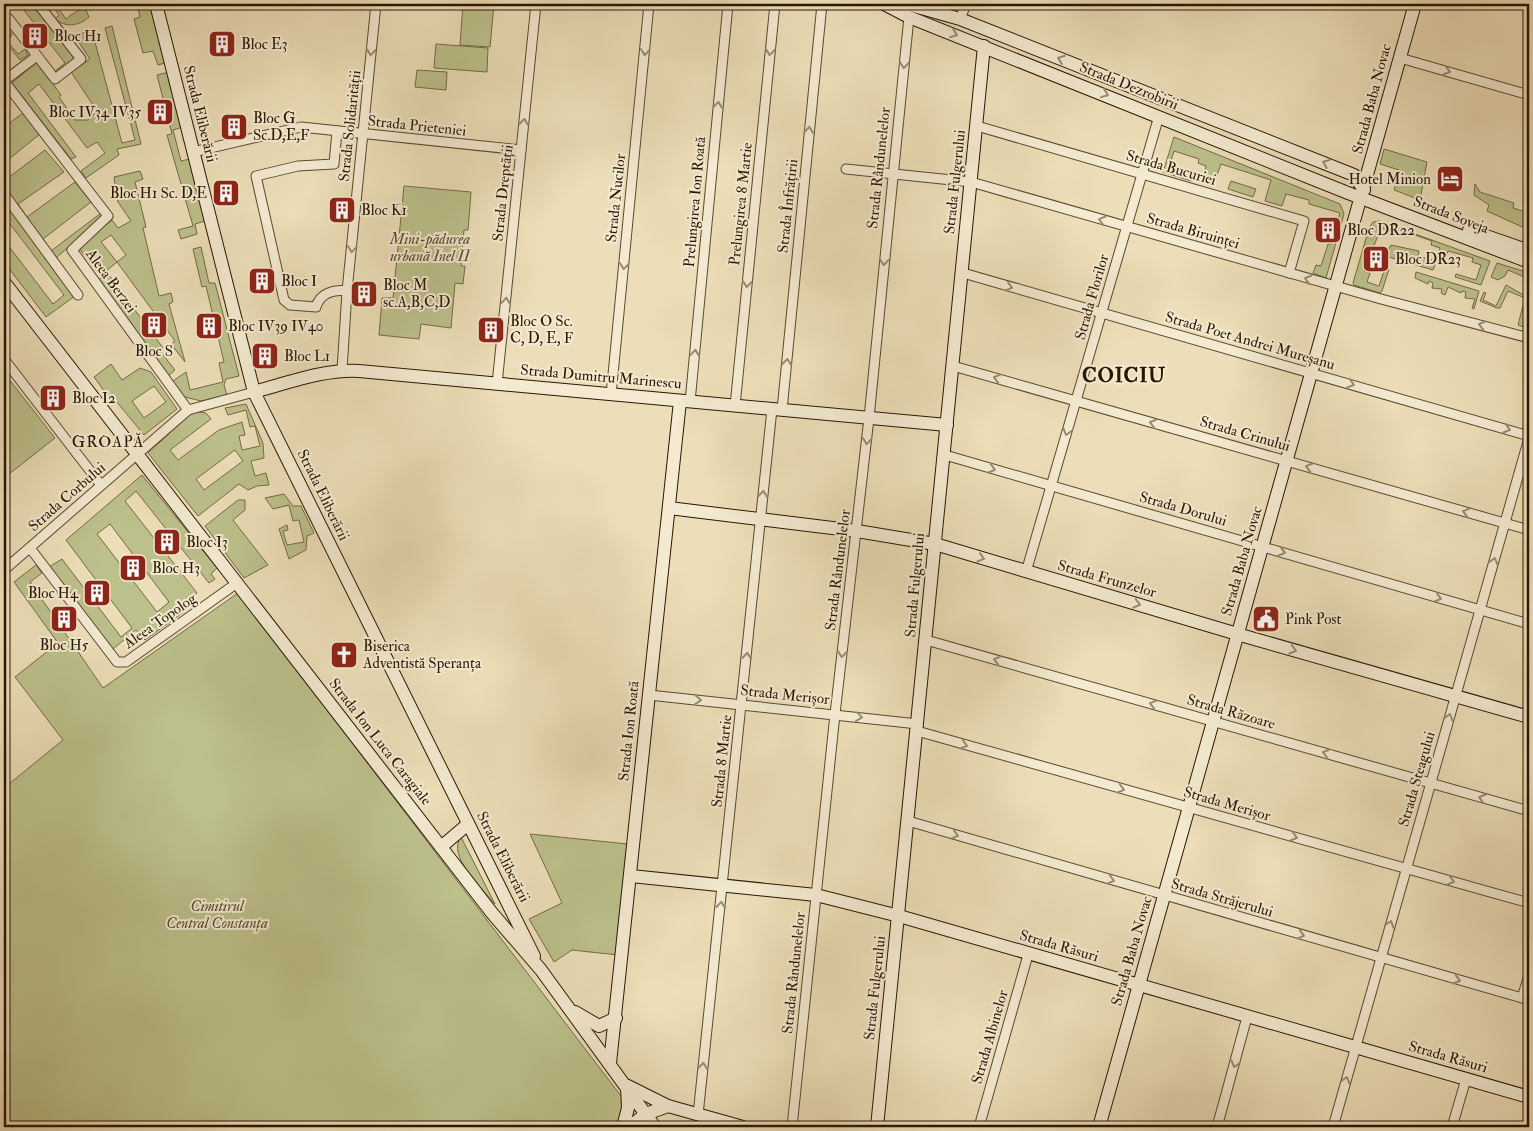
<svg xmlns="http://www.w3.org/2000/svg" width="1533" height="1131" viewBox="0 0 1533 1131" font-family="'IM FELL Double Pica',serif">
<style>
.green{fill:#bcc08b;stroke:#736b46;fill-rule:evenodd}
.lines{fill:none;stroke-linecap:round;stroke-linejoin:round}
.street-casing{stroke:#5a482e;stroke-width:11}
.secondary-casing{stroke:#2a1600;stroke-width:14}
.street{stroke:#f3ead1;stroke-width:9}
.secondary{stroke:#f3ead1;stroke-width:12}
.oneway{stroke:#998b73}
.labels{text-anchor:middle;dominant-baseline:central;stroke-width:4;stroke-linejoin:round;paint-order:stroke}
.poi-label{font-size:15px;fill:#2a1600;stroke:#f3ead1;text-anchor:start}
.street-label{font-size:15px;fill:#2a1600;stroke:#f3ead1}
.park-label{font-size:15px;font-style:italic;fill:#56492a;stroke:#f3ead1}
.neighbourhood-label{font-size:16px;letter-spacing:1px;fill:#2a1600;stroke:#f3ead1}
.district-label{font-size:20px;font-weight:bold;letter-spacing:1px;fill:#2a1600;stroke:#f3ead1}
</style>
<rect width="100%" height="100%" fill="#ecdeb8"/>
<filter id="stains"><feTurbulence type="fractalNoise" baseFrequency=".004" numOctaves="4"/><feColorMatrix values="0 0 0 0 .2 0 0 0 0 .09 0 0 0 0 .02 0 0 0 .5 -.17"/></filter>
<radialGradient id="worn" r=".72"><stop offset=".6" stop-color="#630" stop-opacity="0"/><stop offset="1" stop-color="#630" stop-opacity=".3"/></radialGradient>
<g class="green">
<path d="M19 4H35L76 59 57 75 54 72 65 63Z"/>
<path d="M51 4H55L66 19C74 12 94 0 102 6L86 10 89 17C79 26 66 28 55 19L59 15Z"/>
<path d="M137 4H139L141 8 151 6 165 63 158 65 153 51 143 53 134 19 140 17Z"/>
<path d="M463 4H494L490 47 460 45Z"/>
<path d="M4 24 12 34 8 42 18 54 25 49 28 55 20 60 8 45 4 48Z"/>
<path d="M112 26 141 144 117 149 119 155 86 178 81 171 105 153 97 142 87 148 39 84 28 93 76 157 71 159 12 83 37 62 61 95 59 97 75 120H88L97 111 71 72 90 59 74 35 92 31 122 143 135 140 105 28Z"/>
<path d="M436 44 488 48 487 72 434 68Z"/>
<path d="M417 70 447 72 446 90 415 87Z"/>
<path d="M169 72 183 127 173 130 181 161 190 159 205 221 195 224 197 234 181 239 178 230 193 226 167 135 172 134 157 75Z"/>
<path d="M23 113 40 134 4 163V127Z"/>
<path d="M1174 137 1340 204 1344 214 1326 278 1313 273 1316 265 1321 266 1328 244H1331L1340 213 1309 204V200L1286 194 1282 206 1265 201 1271 180 1221 164 1214 184 1202 181 1206 166 1198 163 1199 159 1174 151 1170 164 1184 169 1182 175 1192 178 1191 181 1163 172Z"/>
<path d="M1384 149 1427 162 1420 200 1394 190 1399 170 1380 164Z"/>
<path d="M45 150 64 172 18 204 27 217 75 182 91 202 43 239 51 251 101 213 104 216 56 258 75 296 46 317 4 262V240L53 304 64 295 4 216V181Z"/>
<path d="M140 171 143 179 135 182 146 227 143 228 159 296 171 293 173 302 169 304 185 362 171 344 175 341 117 262 106 271 163 348 160 351 175 370 168 376 98 280 102 277 78 247 112 220 118 228 131 221 118 202 114 177ZM111 235 126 255 117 262 101 242Z"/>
<path d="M1231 181 1256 189 1253 197 1228 189Z"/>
<path d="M1475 184 1480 192 1514 203 1513 208 1529 213V230L1487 211 1489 205 1474 195Z"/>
<path d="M404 186 471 192 468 230H464L461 266H465L463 284 455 283 451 328 421 324 419 339 379 335 382 298H393Z"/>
<path d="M1379 221 1490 261 1481 285 1455 277 1456 274 1476 280 1481 265 1472 262 1473 258 1448 251 1444 264 1436 262 1433 270 1385 256 1391 245 1419 251 1418 256 1436 261 1440 248 1431 245 1432 241 1409 233 1408 237 1381 228 1364 271 1370 273 1367 282 1379 286 1385 268 1389 269 1382 291 1380 293 1354 285 1353 283 1369 228 1373 222Z"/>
<path d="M201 247 209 283H215L239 376 226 379 224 385 227 395 201 401 181 396 173 381 186 372 190 390 223 382 219 363 224 362 206 286 202 287 193 249Z"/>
<path d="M1497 263 1529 273V279L1508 270 1505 276 1498 280 1491 277Z"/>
<path d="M1416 272 1479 291 1474 309 1472 308 1475 299 1465 298 1466 292 1462 291 1461 293 1448 287 1445 295 1441 293 1442 289 1432 288 1433 283 1429 281 1428 284 1415 278Z"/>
<path d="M1506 285 1529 298V329L1518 325 1525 298 1508 291 1500 308H1497L1480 301 1484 292 1486 293 1483 300 1496 306Z"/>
<path d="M111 364 122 380 140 368 151 372 177 409 144 435 116 401 113 403 94 377ZM154 386 166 402 144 418 132 401Z"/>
<path d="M4 373 55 438 4 478Z"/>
<path d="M246 404 263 443 264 458 251 461 255 476 266 473 269 485 257 486 248 490 239 484 198 516 148 453 194 411 206 413 211 419 170 450 178 460 219 430 242 422 245 435 239 436 242 450 260 446 255 426 250 427 246 410 228 415 225 408ZM235 450 243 461 204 490 196 479Z"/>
<path d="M142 475 217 568 211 574 215 579 209 583 136 491 125 501 197 593 180 605 185 611 145 640 136 630 113 649 49 567 62 559 121 637 132 628 66 540ZM110 524 169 602 157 612 97 534Z"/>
<path d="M284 494 293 506H301L314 533 307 536 306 550 289 559 279 529 287 525 288 530 283 531 287 545 304 542 299 520 293 521 289 505 273 509 265 498Z"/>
<path d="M238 500H245V510L233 520 268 565 244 578 205 526Z"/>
<path d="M36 565 42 573 30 582 103 688 238 593 624 1100 619 1124 616 1127H4V788L63 740 15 677 58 643 14 582Z"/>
<path d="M530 834 628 844 618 955 572 950 554 962 529 919 562 903Z"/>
<path d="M461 837 495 904C483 890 446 855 461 837Z"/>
</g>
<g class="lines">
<g class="street-casing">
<g id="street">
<path d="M4 18 9 19 55 79 81 59 38 4"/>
<path d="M960 19 966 4"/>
<path d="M37 56 4 81 108 216 72 250 188 410"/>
<path d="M1400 58 1529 95"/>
<path d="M977 126 1304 221 1289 273"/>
<path d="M337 131 334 164 298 166 256 176 284 300 290 305 316 307C320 293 334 289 347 291"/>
<path d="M193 152 301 127 521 150"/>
<path d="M846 169 971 182 1381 299 1529 338"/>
<path d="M4 194 78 295"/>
<path d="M963 273 1529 436"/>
<path d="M4 359 101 485"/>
<path d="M953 366 1529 530"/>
<path d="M342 370 347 291 376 4"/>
<path d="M497 384 536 4"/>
<path d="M611 395 649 4"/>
<path d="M690 402 728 4"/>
<path d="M735 406 775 4"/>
<path d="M782 410 822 4"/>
<path d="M945 455 1529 624"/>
<path d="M30 548 117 662H126L237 583"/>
<path d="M4 570 188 410 254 392"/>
<path d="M1026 572 1159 116"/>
<path d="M926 640 1529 811"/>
<path d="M649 695 918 724"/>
<path d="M917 731 1529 903"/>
<path d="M908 821 1529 1000"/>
<path d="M1522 998 1529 975"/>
<path d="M698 1115 772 409"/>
<path d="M792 1127 835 714 869 418 909 17"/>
<path d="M979 1127 1028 955"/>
<path d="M1217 1127 1247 1017"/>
<path d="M1333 1127 1529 438"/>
<path d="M1452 1127 1466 1079"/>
</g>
</g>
<g class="secondary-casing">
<g id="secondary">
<path d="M156 4 254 392 534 956"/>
<path d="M884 4 909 17 1348 193 1529 262"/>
<path d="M907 4 960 19 1354 175 1364 190"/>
<path d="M1469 230 1529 251"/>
<path d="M4 282 492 913 541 970 655 1127"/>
<path d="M254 392C288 383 324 369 359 371L947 425"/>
<path d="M669 508 857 531 935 544 1244 636 1529 717"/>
<path d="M441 847 468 824"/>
<path d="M631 876 816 895 899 916 1529 1097"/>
<path d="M575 1012 599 1026 616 1018"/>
<path d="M610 1063 680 401"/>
<path d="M628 1086 668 1106 743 1127"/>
<path d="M623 1127 628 1108 627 1086"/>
<path d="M629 1127 646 1114 668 1106"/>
<path d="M877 1127 984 46"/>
<path d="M1099 1127 1415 4"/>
</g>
</g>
<use href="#street" class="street"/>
<use href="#secondary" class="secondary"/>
</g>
<defs><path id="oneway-chevron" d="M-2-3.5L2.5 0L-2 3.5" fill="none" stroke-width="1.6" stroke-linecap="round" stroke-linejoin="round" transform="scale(1.25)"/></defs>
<g class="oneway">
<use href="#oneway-chevron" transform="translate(954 34) rotate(21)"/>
<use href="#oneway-chevron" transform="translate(371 52) rotate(96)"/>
<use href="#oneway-chevron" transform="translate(645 52) rotate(96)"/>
<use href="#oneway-chevron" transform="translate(770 52) rotate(96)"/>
<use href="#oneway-chevron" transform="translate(1061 59) rotate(-159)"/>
<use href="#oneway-chevron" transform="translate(904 65) rotate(96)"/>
<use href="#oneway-chevron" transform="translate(1447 71) rotate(16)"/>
<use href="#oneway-chevron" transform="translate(1105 94) rotate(22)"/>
<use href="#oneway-chevron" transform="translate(718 105) rotate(-85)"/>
<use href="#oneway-chevron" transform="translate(524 122) rotate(-84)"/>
<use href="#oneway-chevron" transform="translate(809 130) rotate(-84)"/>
<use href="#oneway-chevron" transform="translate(1326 163) rotate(-158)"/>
<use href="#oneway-chevron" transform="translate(1102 220) rotate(-164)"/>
<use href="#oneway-chevron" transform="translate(352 249) rotate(96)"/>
<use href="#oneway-chevron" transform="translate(884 262) rotate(95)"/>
<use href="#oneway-chevron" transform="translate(624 266) rotate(96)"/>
<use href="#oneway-chevron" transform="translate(1308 279) rotate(-164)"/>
<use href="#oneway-chevron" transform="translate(747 284) rotate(96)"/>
<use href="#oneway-chevron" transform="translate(1009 287) rotate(17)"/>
<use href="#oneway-chevron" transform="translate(506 301) rotate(-84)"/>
<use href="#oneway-chevron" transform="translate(1482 325) rotate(-165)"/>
<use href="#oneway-chevron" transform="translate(695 353) rotate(-85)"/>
<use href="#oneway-chevron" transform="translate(787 362) rotate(-84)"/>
<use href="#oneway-chevron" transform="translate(997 378) rotate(-164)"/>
<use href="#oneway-chevron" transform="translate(1351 384) rotate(16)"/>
<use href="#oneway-chevron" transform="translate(1153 423) rotate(-164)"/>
<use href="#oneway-chevron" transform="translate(1507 429) rotate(16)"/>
<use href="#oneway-chevron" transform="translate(1067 432) rotate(106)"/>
<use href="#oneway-chevron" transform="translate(867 441) rotate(96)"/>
<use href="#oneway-chevron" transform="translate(1309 467) rotate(-164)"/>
<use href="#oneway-chevron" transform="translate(992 469) rotate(16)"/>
<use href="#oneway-chevron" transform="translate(763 494) rotate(-84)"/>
<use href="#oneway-chevron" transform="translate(1466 512) rotate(-164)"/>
<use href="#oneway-chevron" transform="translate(1282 552) rotate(16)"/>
<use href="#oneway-chevron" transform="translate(981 558) rotate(17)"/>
<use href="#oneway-chevron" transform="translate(1494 561) rotate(-74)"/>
<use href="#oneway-chevron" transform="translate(1438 598) rotate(16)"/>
<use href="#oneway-chevron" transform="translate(1137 604) rotate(16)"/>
<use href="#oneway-chevron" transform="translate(1293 650) rotate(16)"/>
<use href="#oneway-chevron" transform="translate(842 654) rotate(97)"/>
<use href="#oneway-chevron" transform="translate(747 656) rotate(-84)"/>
<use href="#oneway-chevron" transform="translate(997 660) rotate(-164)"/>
<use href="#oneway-chevron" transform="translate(698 700) rotate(5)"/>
<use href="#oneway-chevron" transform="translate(1153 704) rotate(-164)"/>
<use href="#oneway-chevron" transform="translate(859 717) rotate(7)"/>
<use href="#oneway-chevron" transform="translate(1449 717) rotate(-74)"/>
<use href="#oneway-chevron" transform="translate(964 745) rotate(16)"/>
<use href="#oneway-chevron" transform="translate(1326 753) rotate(-164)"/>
<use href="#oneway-chevron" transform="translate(1121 789) rotate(16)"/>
<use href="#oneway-chevron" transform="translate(1482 798) rotate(-164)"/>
<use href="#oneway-chevron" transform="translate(955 835) rotate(16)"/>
<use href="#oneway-chevron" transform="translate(1294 837) rotate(16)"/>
<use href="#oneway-chevron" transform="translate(1111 880) rotate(16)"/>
<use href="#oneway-chevron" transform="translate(1451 881) rotate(16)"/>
<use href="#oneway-chevron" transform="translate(721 905) rotate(-84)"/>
<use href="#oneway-chevron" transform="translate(1390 924) rotate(-74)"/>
<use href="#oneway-chevron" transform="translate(1301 935) rotate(16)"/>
<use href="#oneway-chevron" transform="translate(1457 980) rotate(16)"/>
<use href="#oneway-chevron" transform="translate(1235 1064) rotate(105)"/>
<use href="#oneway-chevron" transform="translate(703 1066) rotate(-84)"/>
<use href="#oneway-chevron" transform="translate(1346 1080) rotate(-74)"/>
</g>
<defs>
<g id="building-square" transform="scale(1.4375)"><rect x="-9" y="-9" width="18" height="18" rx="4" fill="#8f2418" stroke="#f3ead1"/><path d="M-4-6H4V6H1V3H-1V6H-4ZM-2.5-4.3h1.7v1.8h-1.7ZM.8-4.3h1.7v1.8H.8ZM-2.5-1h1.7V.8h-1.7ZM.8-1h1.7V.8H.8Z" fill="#fff"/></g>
<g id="hotel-square" transform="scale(1.4375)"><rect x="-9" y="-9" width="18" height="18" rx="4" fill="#8f2418" stroke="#f3ead1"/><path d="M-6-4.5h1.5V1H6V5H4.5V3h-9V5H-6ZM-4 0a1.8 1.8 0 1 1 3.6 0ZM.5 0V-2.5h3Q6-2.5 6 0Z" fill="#fff"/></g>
<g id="civic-square" transform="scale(1.4375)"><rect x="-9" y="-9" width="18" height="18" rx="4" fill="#8f2418" stroke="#f3ead1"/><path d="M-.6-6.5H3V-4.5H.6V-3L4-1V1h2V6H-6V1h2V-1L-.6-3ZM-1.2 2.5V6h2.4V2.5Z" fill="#fff"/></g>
<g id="church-square" transform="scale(1.4375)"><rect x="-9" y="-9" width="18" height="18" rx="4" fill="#8f2418" stroke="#f3ead1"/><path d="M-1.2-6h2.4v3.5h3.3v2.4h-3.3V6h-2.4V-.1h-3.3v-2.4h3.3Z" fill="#fff"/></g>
</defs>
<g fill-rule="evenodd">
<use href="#building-square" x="35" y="36"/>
<use href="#building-square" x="222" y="44"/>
<use href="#building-square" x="160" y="112"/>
<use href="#building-square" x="234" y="127"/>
<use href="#hotel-square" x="1450" y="179"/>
<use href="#building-square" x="226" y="193"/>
<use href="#building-square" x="342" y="210"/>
<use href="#building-square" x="1328" y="230"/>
<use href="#building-square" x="1376" y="259"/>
<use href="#building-square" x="262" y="281"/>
<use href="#building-square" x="364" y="294"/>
<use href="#building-square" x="154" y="325"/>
<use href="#building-square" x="209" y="326"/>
<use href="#building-square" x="491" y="330"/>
<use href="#building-square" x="265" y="356"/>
<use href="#building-square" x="53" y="398"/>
<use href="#building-square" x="167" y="542"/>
<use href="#building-square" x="133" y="568"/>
<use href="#building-square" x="97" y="593"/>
<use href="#building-square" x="64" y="619"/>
<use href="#civic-square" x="1266" y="619"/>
<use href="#church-square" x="344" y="655"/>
</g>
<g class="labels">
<g class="poi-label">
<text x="54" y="36">Bloc H1</text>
<text x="241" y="44">Bloc E3</text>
<text x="141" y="112" text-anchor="end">Bloc IV34 IV35</text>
<text x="253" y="118">Bloc G<tspan x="253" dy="17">Sc.D,E,F</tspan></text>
<text x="1431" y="179" text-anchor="end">Hotel Minion</text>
<text x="207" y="193" text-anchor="end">Bloc H1 Sc. D,E</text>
<text x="361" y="210">Bloc K1</text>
<text x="1347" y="230">Bloc DR22</text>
<text x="1395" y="259">Bloc DR23</text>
<text x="281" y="281">Bloc I</text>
<text x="383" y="285">Bloc M<tspan x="383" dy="17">sc.A,B,C,D</tspan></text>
<text x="510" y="321">Bloc O Sc.<tspan x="510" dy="17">C, D, E, F</tspan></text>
<text x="228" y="326">Bloc IV39 IV40</text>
<text x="154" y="351" text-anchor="middle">Bloc S</text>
<text x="284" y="356">Bloc L1</text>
<text x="72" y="398">Bloc I2</text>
<text x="186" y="542">Bloc I3</text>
<text x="152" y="568">Bloc H3</text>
<text x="78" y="593" text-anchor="end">Bloc H4</text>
<text x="1285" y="619">Pink Post</text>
<text x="64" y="645" text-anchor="middle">Bloc H5</text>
<text x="363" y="646">Biserica<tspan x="363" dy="17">Adventistă Speranța</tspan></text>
</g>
<g class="street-label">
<text transform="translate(1129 86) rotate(22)">Strada Dezrobirii</text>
<text transform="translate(1372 99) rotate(-75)">Strada Baba Novac</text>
<text transform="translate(200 114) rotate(76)">Strada Eliberării</text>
<text transform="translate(350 126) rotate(-84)">Strada Solidarității</text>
<text transform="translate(417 126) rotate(6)">Strada Prieteniei</text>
<text transform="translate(879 168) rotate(-84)">Strada Rândunelelor</text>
<text transform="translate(1171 168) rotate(16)">Strada Bucuriei</text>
<text transform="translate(955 182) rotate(-84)">Strada Fulgerului</text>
<text transform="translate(503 193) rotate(-84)">Strada Dreptății</text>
<text transform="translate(616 198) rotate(-84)">Strada Nucilor</text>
<text transform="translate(695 202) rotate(-85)">Prelungirea Ion Roată</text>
<text transform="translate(741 204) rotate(-84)">Prelungirea 8 Martie</text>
<text transform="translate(788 206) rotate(-84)">Strada Înfrățirii</text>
<text transform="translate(1451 215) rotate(21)">Strada Soveja</text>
<text transform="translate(1193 231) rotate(16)">Strada Biruinței</text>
<text transform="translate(111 281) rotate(54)">Aleea Berzei</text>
<text transform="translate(1092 297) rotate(-74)">Strada Florilor</text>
<text transform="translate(1250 341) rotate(16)">Strada Poet Andrei Mureșanu</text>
<text transform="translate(601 377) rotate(5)">Strada Dumitru Marinescu</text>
<text transform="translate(1245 434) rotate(16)">Strada Crinului</text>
<text transform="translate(323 495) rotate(64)">Strada Eliberării</text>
<text transform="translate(67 497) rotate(-41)">Strada Corbului</text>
<text transform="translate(1183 509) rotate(16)">Strada Dorului</text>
<text transform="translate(1242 561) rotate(-74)">Strada Baba Novac</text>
<text transform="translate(838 570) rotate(-83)">Strada Rândunelelor</text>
<text transform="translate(1107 579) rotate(16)">Strada Frunzelor</text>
<text transform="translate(915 585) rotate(-85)">Strada Fulgerului</text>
<text transform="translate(160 621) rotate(-35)">Aleea Topolog</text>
<text transform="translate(785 695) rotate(6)">Strada Merișor</text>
<text transform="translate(1231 712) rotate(16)">Strada Răzoare</text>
<text transform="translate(629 731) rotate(-84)">Strada Ion Roată</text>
<text transform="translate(380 742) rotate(52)">Strada Ion Luca Caragiale</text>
<text transform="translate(722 761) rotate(-84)">Strada 8 Martie</text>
<text transform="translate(1417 779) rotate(-74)">Strada Steagului</text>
<text transform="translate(1227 804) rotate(16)">Strada Merișor</text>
<text transform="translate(503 857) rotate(63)">Strada Eliberării</text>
<text transform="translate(1222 898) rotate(16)">Strada Străjerului</text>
<text transform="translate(1059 946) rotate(16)">Strada Răsuri</text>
<text transform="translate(1132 951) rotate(-74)">Strada Baba Novac</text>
<text transform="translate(794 973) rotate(-84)">Strada Rândunelelor</text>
<text transform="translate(875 988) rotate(-84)">Strada Fulgerului</text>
<text transform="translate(990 1037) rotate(-74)">Strada Albinelor</text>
<text transform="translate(1448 1057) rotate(16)">Strada Răsuri</text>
</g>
<g class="park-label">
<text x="430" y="239">Mini-pădurea<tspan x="430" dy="17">urbană Inel II</tspan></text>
<text x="217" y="906">Cimitirul<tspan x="217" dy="17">Central Constanța</tspan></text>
</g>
<g class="neighbourhood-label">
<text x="108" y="442">GROAPĂ</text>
</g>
<g class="district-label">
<text x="1124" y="375">COICIU</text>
</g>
</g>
<rect width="1533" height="1131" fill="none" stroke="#ecdeb8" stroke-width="20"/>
<rect x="5" y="5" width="1523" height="1121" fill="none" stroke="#2a1600" stroke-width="2.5"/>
<rect x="10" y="10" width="1513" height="1111" fill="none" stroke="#2a1600"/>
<rect width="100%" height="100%" filter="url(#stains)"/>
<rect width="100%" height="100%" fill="url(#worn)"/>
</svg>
